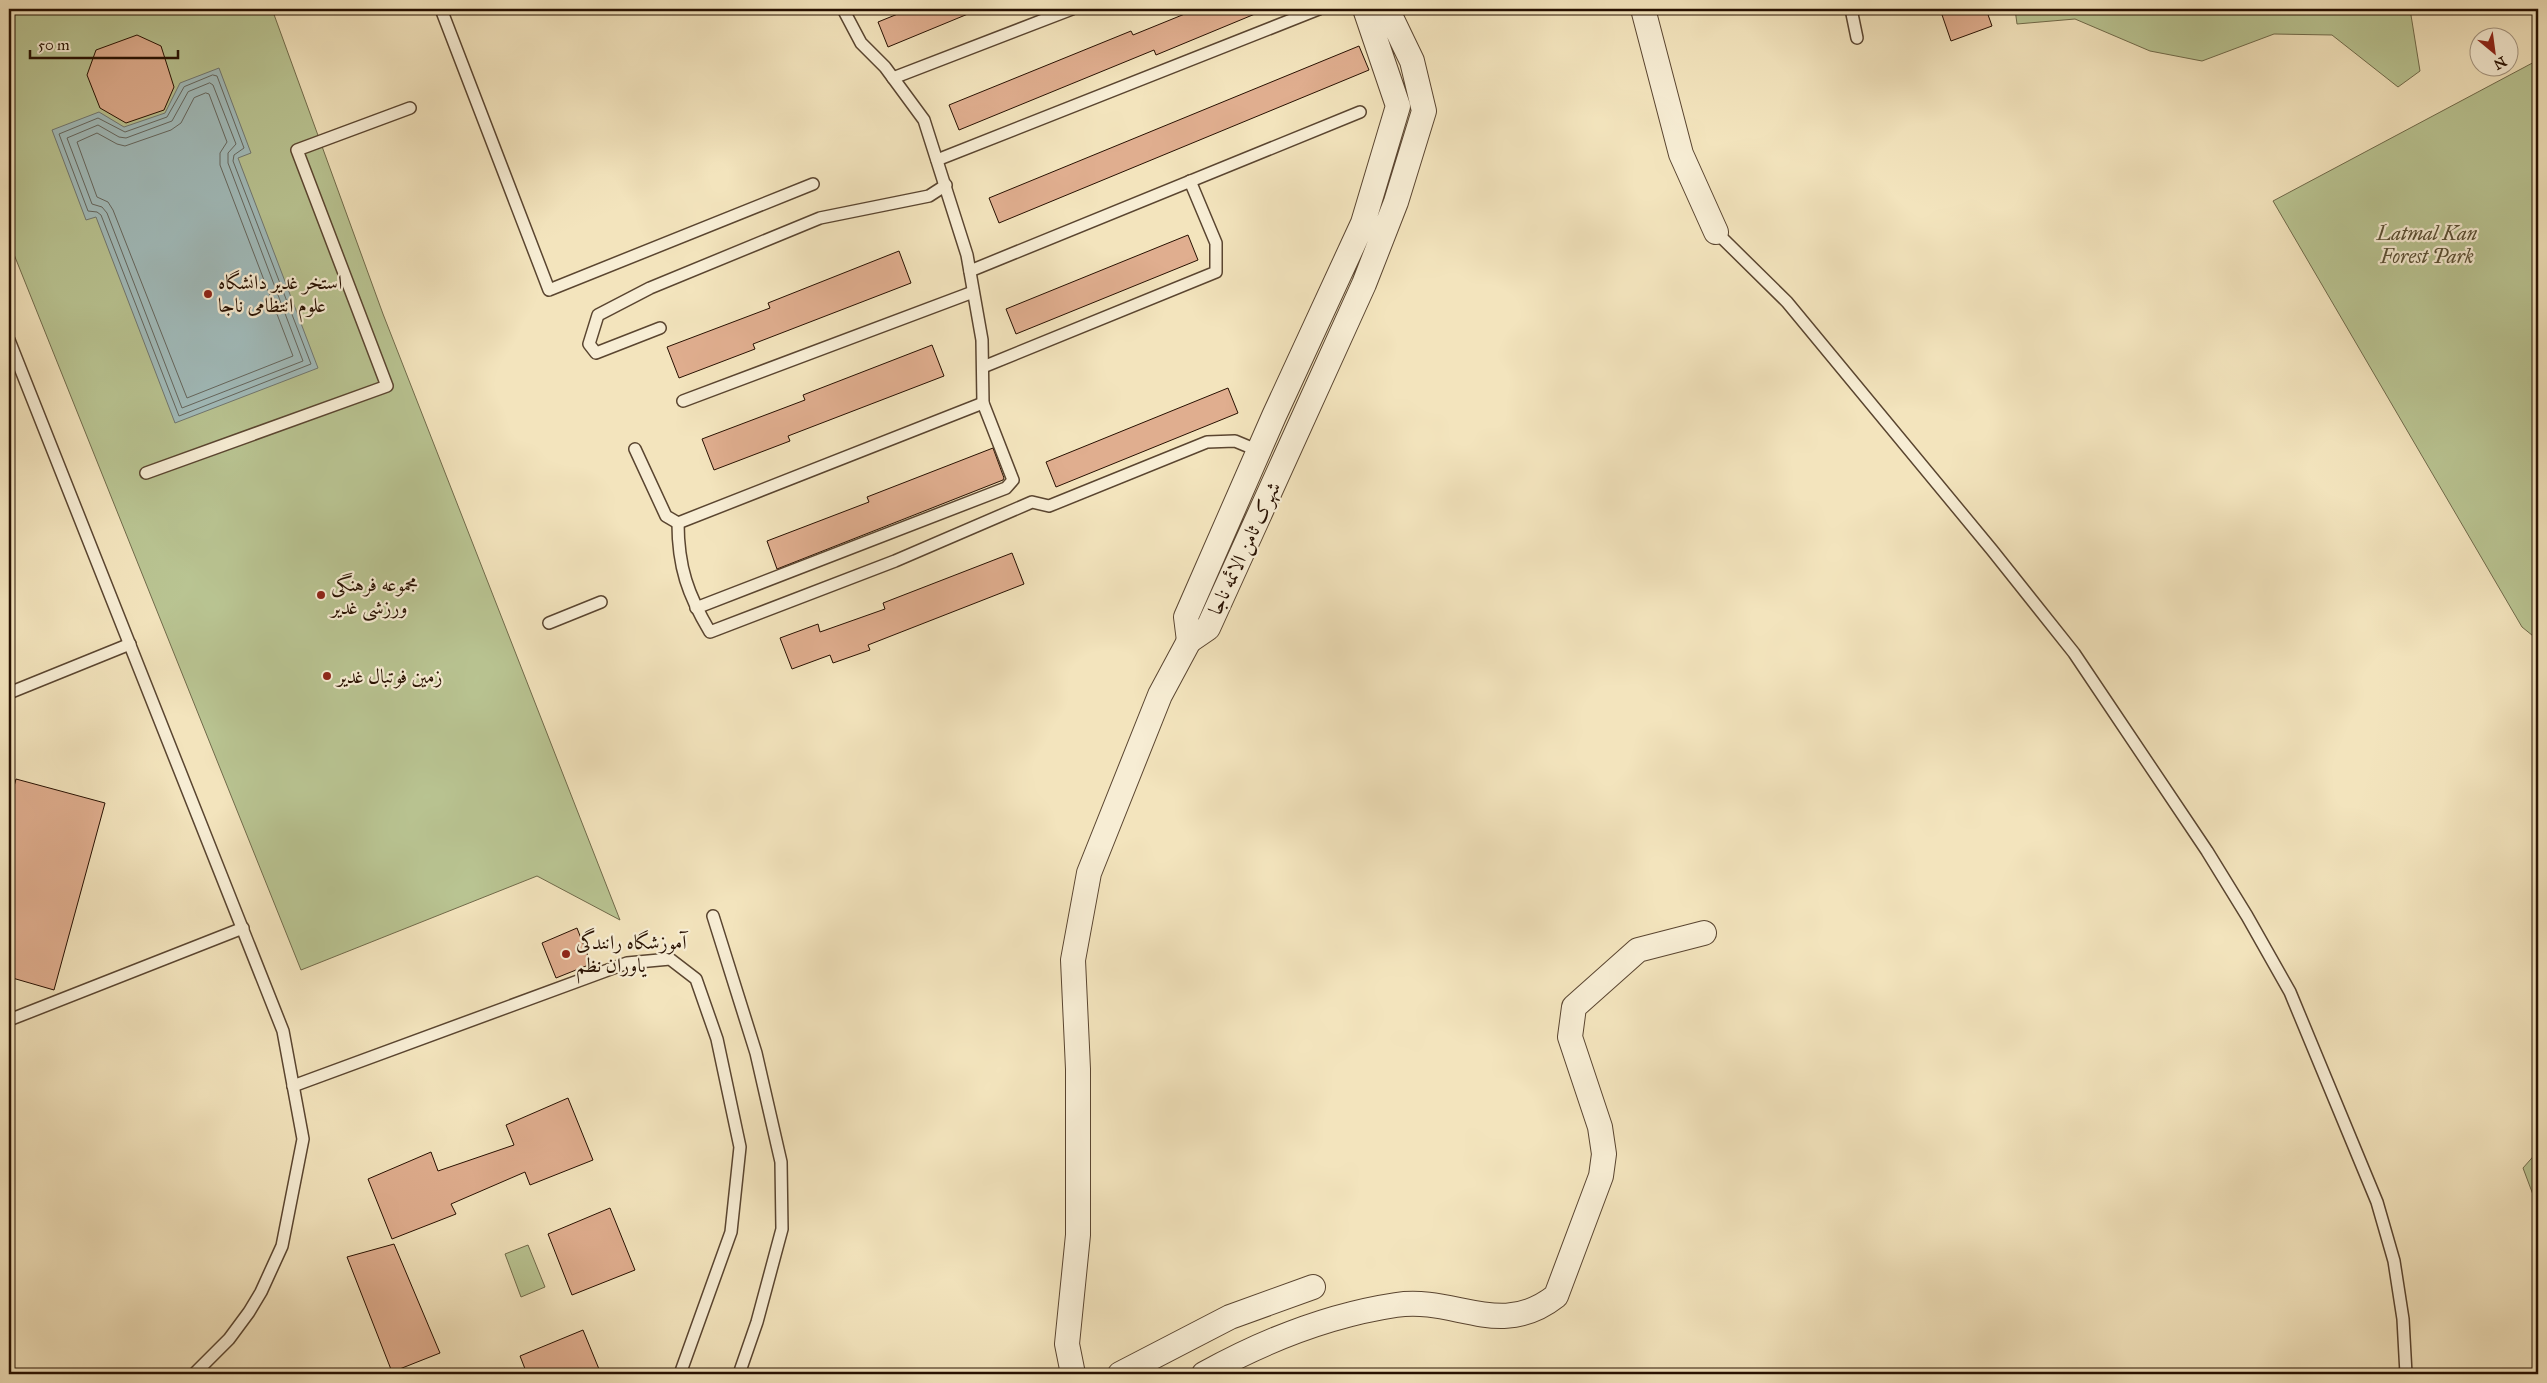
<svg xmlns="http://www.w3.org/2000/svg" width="2547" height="1383" viewBox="0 0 2547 1383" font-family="'IM FELL Great Primer',Amiri,serif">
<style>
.green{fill:#b9c492;stroke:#706a4a}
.water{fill:#a1bcbc;stroke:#707771}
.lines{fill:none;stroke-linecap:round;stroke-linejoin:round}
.shore{stroke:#64665e;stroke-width:1}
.building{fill:#e0ae8f;stroke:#271001}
.service-casing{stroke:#5a4530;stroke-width:14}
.minor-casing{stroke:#5a4530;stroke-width:26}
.service{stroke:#f7edd4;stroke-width:11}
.minor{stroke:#f7edd4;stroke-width:24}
.poi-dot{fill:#8f2418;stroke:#f7edd4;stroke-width:2}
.labels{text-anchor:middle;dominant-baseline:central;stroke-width:4.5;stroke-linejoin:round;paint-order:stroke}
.park-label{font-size:20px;font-style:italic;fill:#5a4f34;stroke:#f7edd4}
.poi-label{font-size:20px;fill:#271001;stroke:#f7edd4;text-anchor:start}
.street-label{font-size:20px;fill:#271001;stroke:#f7edd4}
</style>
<rect width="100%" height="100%" fill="#f3e4bd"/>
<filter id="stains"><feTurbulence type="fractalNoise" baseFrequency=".004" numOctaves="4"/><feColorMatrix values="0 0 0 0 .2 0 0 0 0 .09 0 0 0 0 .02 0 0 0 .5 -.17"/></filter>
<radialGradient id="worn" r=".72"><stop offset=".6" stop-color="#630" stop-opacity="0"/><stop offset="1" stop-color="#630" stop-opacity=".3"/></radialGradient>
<g class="green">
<path d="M9 9H272L383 314 620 920 537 876 301 970 9 242Z"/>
<path d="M2015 9H2410L2420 71 2398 87 2332 35 2274 34 2202 61 2150 51 2075 19 2017 24Z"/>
<path d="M2538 60V640L2522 627 2273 201Z"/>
<path d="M2538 1151V1208L2523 1168Z"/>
<path d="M528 1245 545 1287 521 1297 505 1254Z"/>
</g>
<path class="water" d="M219 68 251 153 238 158 318 368 175 423 96 217 86 220 52 130 99 112 124 127 165 113 180 83Z"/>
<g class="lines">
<g class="shore">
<path d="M213 75 217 76 244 148 234 155 233 161 311 364 179 416 101 215 97 212 88 211 59 134 98 118 125 132 167 117 184 87Z"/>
<path d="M210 83 213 85 236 144 228 153V163L303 361 182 408 107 213 102 207 92 204 67 138 98 125 119 137 126 138 172 121 188 92Z"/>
<path d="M206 93 209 94 227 142 220 153V165L293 356 187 398 113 210 108 202 97 197 77 142 97 133 117 144 125 146 171 130 181 123 194 98Z"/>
</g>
</g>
<g class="building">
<path d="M910 9H980L888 47 878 22Z"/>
<path d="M1197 9H1267L1156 55 1154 50 959 130 949 105 1131 31 1133 35Z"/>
<path d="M1940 9H1986L1992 26 1951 41Z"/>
<path d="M137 35 161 46 174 87 164 110 126 123 100 108 87 75 96 50Z"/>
<path d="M1359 46 1369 70 999 223 989 198Z"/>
<path d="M1188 235 1198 260 1016 334 1006 309Z"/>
<path d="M899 251 911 283 753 344 755 349 679 378 667 347 770 308 768 303Z"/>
<path d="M932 345 944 376 788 436 790 441 714 470 702 439 805 400 803 395Z"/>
<path d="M1228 388 1238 413 1056 487 1046 462Z"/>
<path d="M993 448 1004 478 1003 480 777 569 767 541 869 502 867 497Z"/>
<path d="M1012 553 1024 584 868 645 870 650 833 663 830 655 792 669 780 638 818 624 820 632 885 609 883 603Z"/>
<path d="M16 779 105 803 54 990 9 977V805Z"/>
<path d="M577 928 591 964 556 978 542 943Z"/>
<path d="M568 1098 593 1160 530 1185 525 1172 451 1204 456 1214 392 1239 368 1179 431 1152 438 1171 514 1145 506 1125Z"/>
<path d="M610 1208 635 1270 572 1295 548 1234Z"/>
<path d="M394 1244 440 1353 392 1372 347 1257Z"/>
<path d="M583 1330 601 1374H527L520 1356Z"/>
</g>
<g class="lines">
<g class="service-casing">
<g id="service">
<path d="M441 9 549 290 813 184"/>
<path d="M1851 9 1857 38"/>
<path d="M893 78 1072 9"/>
<path d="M937 160 1319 9"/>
<path d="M1716 232 1787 302 1992 550 2074 653 2207 851 2247 916 2290 992 2377 1202 2394 1261 2403 1319 2406 1374"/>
<path d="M970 271 1360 112"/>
<path d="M660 328 596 353 589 344 598 315 650 288 820 218 929 196 946 185"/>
<path d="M9 340 283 1031 303 1139 282 1246 261 1292 249 1312 229 1339 194 1374"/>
<path d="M983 367 1216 272V243L1190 181"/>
<path d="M683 401 973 292"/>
<path d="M635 449 666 516 678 523"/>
<path d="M146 473 387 386 297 150 410 108"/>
<path d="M678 523C678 567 688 595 710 632L895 561 1032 502 1049 506 1207 442 1235 441 1259 451"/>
<path d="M678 523 983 403"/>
<path d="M696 608 1006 488 1013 480 983 403 982 340 967 255 924 120 885 67 861 43 843 9"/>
<path d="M549 623 601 602"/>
<path d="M9 693 130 644"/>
<path d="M713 916 756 1053 781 1162 782 1229 757 1322 739 1374"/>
<path d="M9 1020 243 928"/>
<path d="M293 1086 627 963 670 959 696 979 717 1039 740 1147 731 1232 680 1374"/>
</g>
</g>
<g class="minor-casing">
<g id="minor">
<path d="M1365 9 1398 106 1363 223 1274 416 1186 617 1189 641 1208 628 1364 284 1396 202 1424 111 1412 61 1387 9"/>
<path d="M1643 9 1681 154 1716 232"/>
<path d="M1073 1374 1067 1344 1078 1235V1069L1073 960 1089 873 1160 695 1189 641"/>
<path d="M1120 1374 1230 1317 1313 1287"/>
<path d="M1204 1374C1262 1342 1329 1315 1396 1305 1455 1296 1500 1340 1556 1296L1601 1176 1604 1154 1600 1127 1570 1037 1574 1007 1638 950 1704 933"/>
</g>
</g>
<use href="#service" class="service"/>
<use href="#minor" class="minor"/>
</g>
<g class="poi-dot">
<circle cx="208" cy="294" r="5"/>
<circle cx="321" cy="595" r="5"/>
<circle cx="327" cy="676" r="5"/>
<circle cx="566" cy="954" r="5"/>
</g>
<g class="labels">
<g class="park-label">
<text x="2427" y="233">Latmal Kan<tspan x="2427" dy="23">Forest Park</tspan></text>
</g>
<g class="poi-label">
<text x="218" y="282">استخر غدیر دانشگاه<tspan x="218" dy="23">علوم انتظامی ناجا</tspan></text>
<text x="331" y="584">مجموعه فرهنگی<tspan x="331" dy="23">ورزشی غدیر</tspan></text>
<text x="337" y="676">زمین فوتبال غدیر</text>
<text x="576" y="942">آموزشگاه رانندگی<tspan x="576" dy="23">یاوران نظم</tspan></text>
</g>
<g class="street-label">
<text transform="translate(1244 548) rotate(-65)">شهرک ثامن الائمه ناجا</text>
</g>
</g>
<rect width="2547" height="1383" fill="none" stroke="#f3e4bd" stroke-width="30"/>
<rect x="10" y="10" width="2527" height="1363" fill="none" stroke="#271001" stroke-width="2.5"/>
<rect x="15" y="15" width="2517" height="1353" fill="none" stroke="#271001"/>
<g transform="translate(2494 52) rotate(151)"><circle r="24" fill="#f7edd4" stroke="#a49580"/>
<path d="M0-4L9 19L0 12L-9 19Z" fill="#8f2418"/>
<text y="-8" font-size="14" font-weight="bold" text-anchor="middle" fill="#271001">N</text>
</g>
<path d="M30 50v8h148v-8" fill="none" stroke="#271001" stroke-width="2.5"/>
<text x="38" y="50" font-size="15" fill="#271001" stroke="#f7edd4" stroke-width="4" paint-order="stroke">50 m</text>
<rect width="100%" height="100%" filter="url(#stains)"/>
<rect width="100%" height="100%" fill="url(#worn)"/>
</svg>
